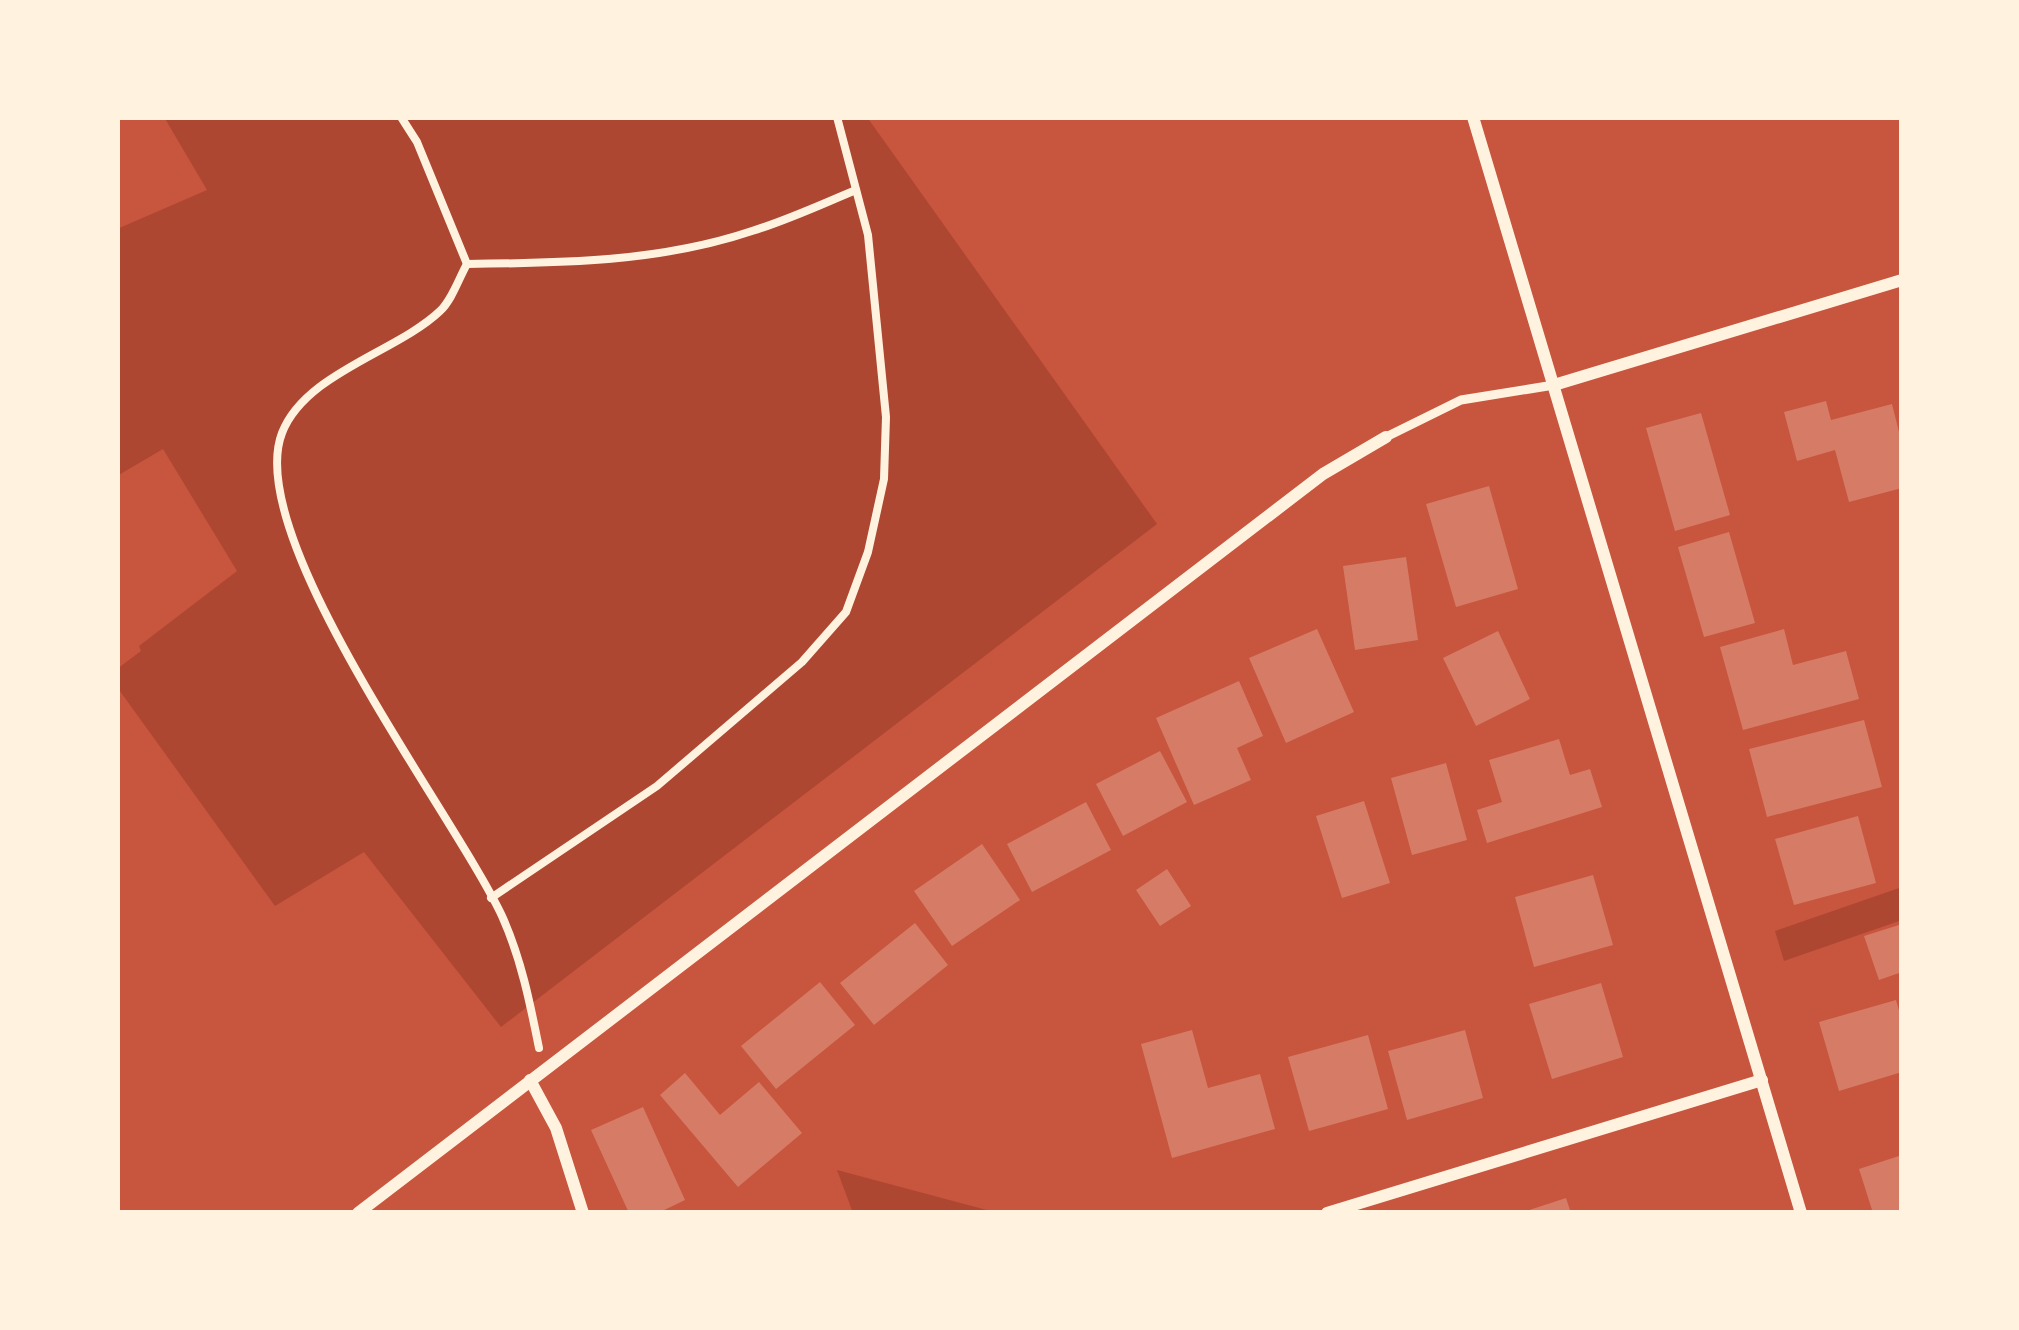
<svg xmlns="http://www.w3.org/2000/svg" width="2019" height="1330" viewBox="0 0 2019 1330" font-family="'Titillium Web',sans-serif">
<style>
.green{fill:#ae4732}
.building{fill:#d67c66}
.lines{fill:none;stroke-linecap:round;stroke-linejoin:round}
.path{stroke:#fff3e0;stroke-width:8}
.service{stroke:#fff3e0;stroke-width:9}
.minor{stroke:#fff3e0;stroke-width:12}
</style>
<rect width="100%" height="100%" fill="#c8553d"/>
<g class="green">
<path d="M164 117H867L1157 524 501 1027 364 852 275 906 117 687V669L141 651 139 646 237 571 163 449 117 476V229L207 190Z"/>
<path d="M1902 887V920L1784 961 1775 931Z"/>
<path d="M837 1170 998 1213H853Z"/>
</g>
<g class="building">
<path d="M1826 401 1831 420 1892 404 1902 444V488L1849 502 1835 450 1797 461 1784 412Z"/>
<path d="M1701 413 1730 515 1675 531 1646 428Z"/>
<path d="M1489 486 1518 589 1456 607 1426 504Z"/>
<path d="M1729 532 1755 623 1704 637 1678 547Z"/>
<path d="M1406 557 1418 640 1355 650 1343 566Z"/>
<path d="M1317 629 1354 712 1286 743 1249 658Z"/>
<path d="M1784 629 1793 665 1846 651 1859 699 1743 730 1720 647Z"/>
<path d="M1498 631 1530 699 1476 726 1443 658Z"/>
<path d="M1239 681 1263 736 1237 748 1251 780 1194 805 1156 718Z"/>
<path d="M1864 720 1882 787 1767 817 1749 749Z"/>
<path d="M1559 739 1570 775 1590 769 1602 807 1487 843 1477 810 1502 802 1489 760Z"/>
<path d="M1160 751 1187 802 1123 836 1096 784Z"/>
<path d="M1446 763 1467 840 1412 855 1391 778Z"/>
<path d="M1364 801 1390 883 1342 898 1316 816Z"/>
<path d="M1086 802 1111 850 1032 892 1007 844Z"/>
<path d="M1858 816 1876 883 1794 905 1775 839Z"/>
<path d="M982 844 1020 900 952 946 914 891Z"/>
<path d="M1167 869 1191 906 1160 926 1136 890Z"/>
<path d="M1593 875 1613 945 1534 967 1515 897Z"/>
<path d="M915 923 948 965 874 1025 840 983Z"/>
<path d="M1902 924V972L1879 980 1864 936Z"/>
<path d="M820 982 855 1025 776 1089 741 1046Z"/>
<path d="M1601 983 1623 1057 1552 1079 1529 1004Z"/>
<path d="M1896 1000 1902 1021V1072L1839 1091 1819 1022Z"/>
<path d="M1192 1030 1208 1088 1260 1074 1275 1129 1172 1158 1141 1044Z"/>
<path d="M1465 1030 1483 1098 1407 1120 1388 1051Z"/>
<path d="M1368 1035 1388 1109 1309 1131 1288 1057Z"/>
<path d="M685 1073 720 1115 759 1082 802 1133 738 1187 660 1095Z"/>
<path d="M643 1107 685 1200 658 1213H629L591 1130Z"/>
<path d="M1902 1155V1213H1873L1859 1169Z"/>
<path d="M1566 1198 1571 1213H1523V1212Z"/>
</g>
<g class="lines">
<g class="path">
<path d="M401 117 417 142 467 264"/>
<path d="M467 264C459 278 452 300 440 311 397 352 305 373 282 433 242 537 454 814 502 916 521 958 530 1003 539 1048"/>
<path d="M467 264C563 263 660 262 752 231 788 220 822 204 856 190"/>
<path d="M491 898 657 786 802 662 846 612 868 552 884 479 886 417 868 235 837 117"/>
</g>
<path class="service" d="M1386 437 1461 400 1554 385"/>
<g class="minor">
<path d="M1473 117 1801 1213"/>
<path d="M1554 385 1902 280"/>
<path d="M530 1080 556 1128 583 1213"/>
<path d="M358 1213 1323 474 1386 437"/>
<path d="M1327 1213 1762 1080"/>
</g>
</g>
<rect width="2019" height="1330" fill="none" stroke="#fff3e0" stroke-width="240"/>
</svg>
